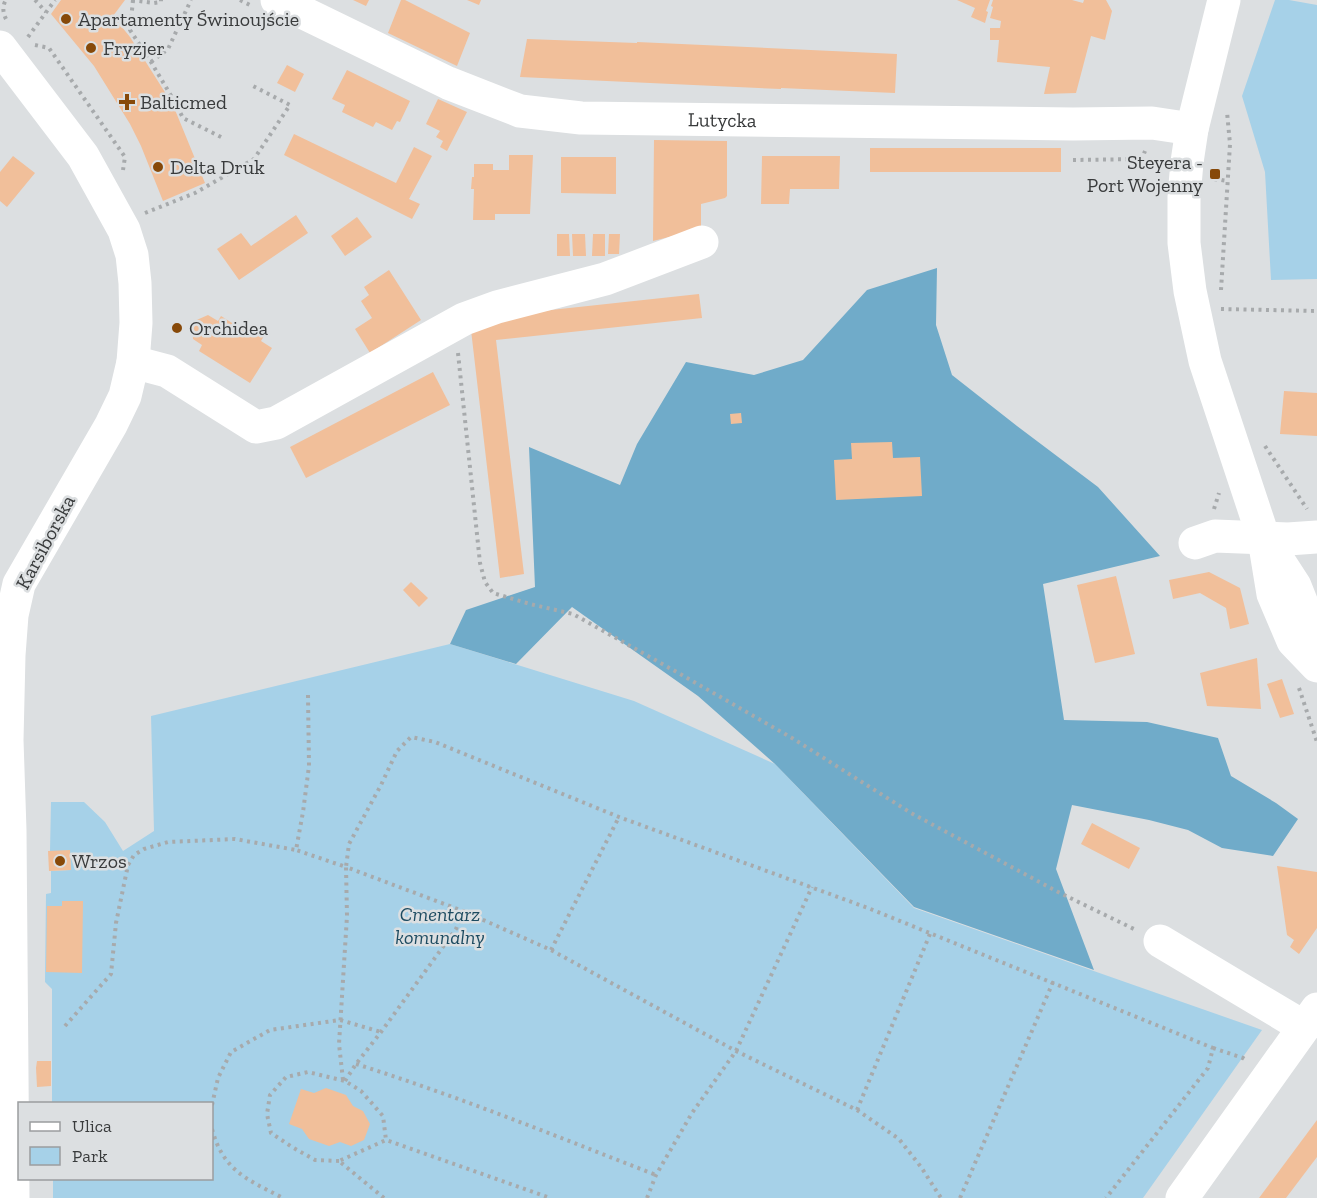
<svg xmlns="http://www.w3.org/2000/svg" width="1317" height="1198" viewBox="0 0 1317 1198" font-family="'Zilla Slab',serif">
<style>
.green{fill:#a6d1e8}
.forest{fill:#70abc9}
.building{fill:#f1bf9a}
.lines{fill:none;stroke-linecap:round;stroke-linejoin:round}
.path{stroke:#a7aaac;stroke-width:4;stroke-dasharray:3 4.5;stroke-linecap:butt}
.minor{stroke:#fff;stroke-width:33}
.poi-dot{fill:#874909;stroke:#dcdfe1;stroke-width:2}
.labels{text-anchor:middle;dominant-baseline:central;stroke-width:5;stroke-linejoin:round;paint-order:stroke}
.poi-label{font-size:20px;fill:#393b3c;stroke:#dcdfe1;text-anchor:start}
.street-label{font-size:20px;fill:#393b3c;stroke:#dcdfe1}
.park-label{font-size:20px;font-style:italic;fill:#1c4b61;stroke:#dcdfe1}
</style>
<rect width="100%" height="100%" fill="#dcdfe1"/>
<g class="green">
<path d="M1275 0H1289L1317 5V279L1271 280 1265 172 1242 96Z"/>
<path d="M450 644 634 701 775 764 914 908 1262 1030 1143 1198H53V1179L212 1178V1104L52 1103V989L45 982 46 894 51 893V871L71 870 70 851H50L51 802H84L105 822 123 851 154 831 151 716Z"/>
</g>
<path class="forest" d="M937 268 936 325 952 375 1017 426 1098 487 1160 556 1043 584 1064 720 1147 722 1218 738 1231 776 1276 803 1298 819 1273 856 1222 848 1188 830 1149 820 1072 805 1056 869 1094 970 914 907 775 764 698 696 572 607 516 664 450 644 466 610 535 587 529 447 620 485 637 444 686 362 754 375 803 360 867 290Z"/>
<g class="building">
<path d="M61 0H125L113 16 130 37 173 105 205 183 163 201 141 146 130 124 94 66 51 14Z"/>
<path d="M353 0H369L366 6Z"/>
<path d="M401 0H405L470 33 457 66 388 33Z"/>
<path d="M467 0H481L479 5Z"/>
<path d="M957 0H990L986 11 988 12 985 23 971 17 975 8Z"/>
<path d="M993 0H1072L1083 3 1084 0H1106L1112 11 1105 40 1091 36 1076 93 1044 94 1050 67 997 62 999 40H990V28H1000L1001 21 990 18 993 7 991 6Z"/>
<path d="M527 39 637 43V42L897 54 895 93 781 88V89L520 77Z"/>
<path d="M287 65 304 74 295 92 277 83Z"/>
<path d="M347 70 410 101 400 122 397 121 392 130 376 122 373 127 342 112 345 105 332 99Z"/>
<path d="M438 99 467 112 447 151 440 147 443 141 436 137 440 131 426 124Z"/>
<path d="M294 134 396 183 414 147 432 156 409 199 420 204 412 219 284 155Z"/>
<path d="M654 140 727 141V196L725 198 701 204V229L653 241Z"/>
<rect x="870" y="148" width="191" height="24"/>
<path d="M509 155H533L530 214H495V220H473L474 189H471L472 177H474V164H493V170H509Z"/>
<path d="M13 156 35 173 7 207 0 201V172Z"/>
<path d="M762 156H840L839 189H790L789 204H761Z"/>
<path d="M561 157H616V194L561 193Z"/>
<path d="M296 215 308 233 239 280 217 249 241 233 251 246Z"/>
<path d="M357 217 372 237 345 256 331 236Z"/>
<path d="M557 234H569L570 256H557Z"/>
<path d="M572 234H585L586 256H573Z"/>
<path d="M593 234H605V256H592Z"/>
<path d="M609 234H620L619 254H608Z"/>
<path d="M389 270 421 320 370 353 355 329 372 318 361 301 369 295 364 287Z"/>
<path d="M699 294 702 318 496 340 524 574 500 578 471 330 523 313Z"/>
<path d="M208 315 218 321 221 316 253 336 256 331 264 336 261 341 272 348 250 383 199 351 202 345 193 339 192 322Z"/>
<path d="M433 372 450 405 306 478 290 447Z"/>
<path d="M1284 391 1317 393V436L1280 434Z"/>
<path d="M741 413 742 423 731 424 730 414Z"/>
<path d="M892 442 893 458 920 457 922 496 836 500 834 460 852 459 851 443Z"/>
<path d="M1209 572 1240 588 1249 624 1230 629 1226 608 1200 593 1173 599 1169 580Z"/>
<path d="M1116 576 1135 654 1095 663 1077 585Z"/>
<path d="M411 582 428 598 419 607 403 590Z"/>
<path d="M1257 658 1261 709 1207 706 1200 673Z"/>
<path d="M1282 679 1294 714 1280 718 1267 684Z"/>
<path d="M1092 823 1140 848 1129 869 1081 844Z"/>
<path d="M70 850 71 870 49 871 48 851Z"/>
<path d="M1277 866 1317 872V928L1299 954 1290 947 1294 940 1287 935Z"/>
<path d="M62 901H83L82 973 46 972 47 906H62Z"/>
<path d="M37 1061H51V1086L37 1087 36 1068Z"/>
<path d="M326 1088 346 1095 353 1106 363 1111 370 1124 364 1140 351 1146 340 1142 329 1146 309 1139 302 1129 289 1124 301 1089 314 1093Z"/>
<path d="M1317 1120V1157L1286 1198H1259Z"/>
</g>
<g class="lines">
<g class="path">
<path d="M35 0 46 12"/>
<path d="M132 0 154 3 161 2V0"/>
<path d="M133 0 130 30 151 62 176 104 183 118 225 139"/>
<path d="M240 0 250 5"/>
<path d="M6 19C3 13 2 6 6 0"/>
<path d="M28 37 55 0"/>
<path d="M35 45 49 48 125 157 123 170"/>
<path d="M151 62 168 49 191 0"/>
<path d="M1073 160 1142 159 1145 151"/>
<path d="M1214 179 1228 181"/>
<path d="M145 213 195 193 254 159 290 105 251 85"/>
<path d="M1221 290 1230 144 1227 112"/>
<path d="M1221 309 1317 311"/>
<path d="M458 353 480 563 485 582 493 593 530 604 573 614 682 675 792 738 911 813 1060 893 1136 930"/>
<path d="M1265 446 1307 509"/>
<path d="M1214 509 1219 493"/>
<path d="M1299 688 1317 742"/>
<path d="M308 695 309 766 303 812 296 850 346 867 349 844 381 785 397 751 411 737 435 742 619 817 868 908 1213 1048 1208 1068 1106 1198"/>
<path d="M551 950 619 817"/>
<path d="M65 1026 111 974 116 923 128 865 134 855 144 849 168 842 235 839 296 850"/>
<path d="M1213 1048 1243 1058 1246 1060"/>
<path d="M356 1064C457 1096 556 1136 656 1175"/>
<path d="M343 1080 339 1044 347 916 346 867 463 911 551 950 736 1051 857 1110 899 1139 921 1167 941 1198"/>
<path d="M345 1081 356 1064 381 1032 456 929 463 911"/>
<path d="M212 1105 218 1078 231 1052 270 1030 340 1020 381 1032"/>
<path d="M857 1110 930 934"/>
<path d="M212 1129C223 1170 246 1179 281 1197V1198"/>
<path d="M339 1161 315 1160 292 1147 271 1133 267 1114 270 1095 286 1077 308 1072 345 1081 361 1091 383 1116 386 1140"/>
<path d="M384 1198 339 1161 386 1140 550 1198"/>
<path d="M647 1198 656 1175 692 1113 736 1051 812 887"/>
<path d="M960 1198 1053 982"/>
</g>
<g class="minor">
<path id="s1" d="M277 0 448 83 520 111 581 118 1073 124 1152 123 1192 129"/>
<path d="M1224 0 1192 129 1187 162 1184 197V243L1190 291 1205 361 1264 539 1273 594 1293 641 1317 666"/>
<path d="M0 47 83 156 124 230 132 255 135 283 136 323 133 362 125 396 111 425 19 584 12 615 9 655 7 740 10 830 13 1198"/>
<path d="M133 362 167 371 256 427 276 423 464 319 497 307 605 279 702 242"/>
<path d="M1195 543 1215 536 1288 539 1317 537"/>
<path d="M1271 549 1295 586 1308 619 1316 658"/>
<path d="M1160 941 1304 1027"/>
<path d="M1182 1198 1317 1009"/>
</g>
</g>
<g class="poi-dot">
<circle cx="66" cy="19" r="6"/>
<circle cx="91" cy="48" r="6"/>
<path d="M124 93h6v6h6v6h-6v6h-6v-6h-6v-6h6z"/>
<circle cx="158" cy="167" r="6"/>
<rect x="1209" y="168" width="12" height="12" rx="3"/>
<circle cx="177" cy="328" r="6"/>
<circle cx="60" cy="861" r="6"/>
</g>
<g class="labels">
<g class="poi-label">
<text x="78" y="19">Apartamenty Świnoujście</text>
<text x="103" y="48">Fryzjer</text>
<text x="140" y="102">Balticmed</text>
<text x="1203" y="162" text-anchor="end">Steyera -<tspan x="1203" dy="23">Port Wojenny</tspan></text>
<text x="170" y="167">Delta Druk</text>
<text x="189" y="328">Orchidea</text>
<text x="72" y="861">Wrzos</text>
</g>
<g class="street-label">
<text stroke="none"><textPath href="#s1" startOffset="470">Lutycka</textPath></text>
<text transform="translate(45 542) rotate(-62)">Karsiborska</text>
</g>
<g class="park-label">
<text x="440" y="914">Cmentarz<tspan x="440" dy="23">komunalny</tspan></text>
</g>
</g>
<rect x="18" y="1102" width="195" height="78" fill="#dcdfe1" stroke="#9b9d9f" stroke-width="1.5"/>
<rect x="30" y="1122" width="30" height="9" fill="#ffffff" stroke="#9b9d9f" stroke-width="1.5"/>
<text x="72" y="1132" font-size="18" fill="#393b3c">Ulica</text>
<rect x="30" y="1147" width="30" height="18" fill="#a6d1e8" stroke="#9b9d9f" stroke-width="1.5"/>
<text x="72" y="1162" font-size="18" fill="#393b3c">Park</text>
</svg>
